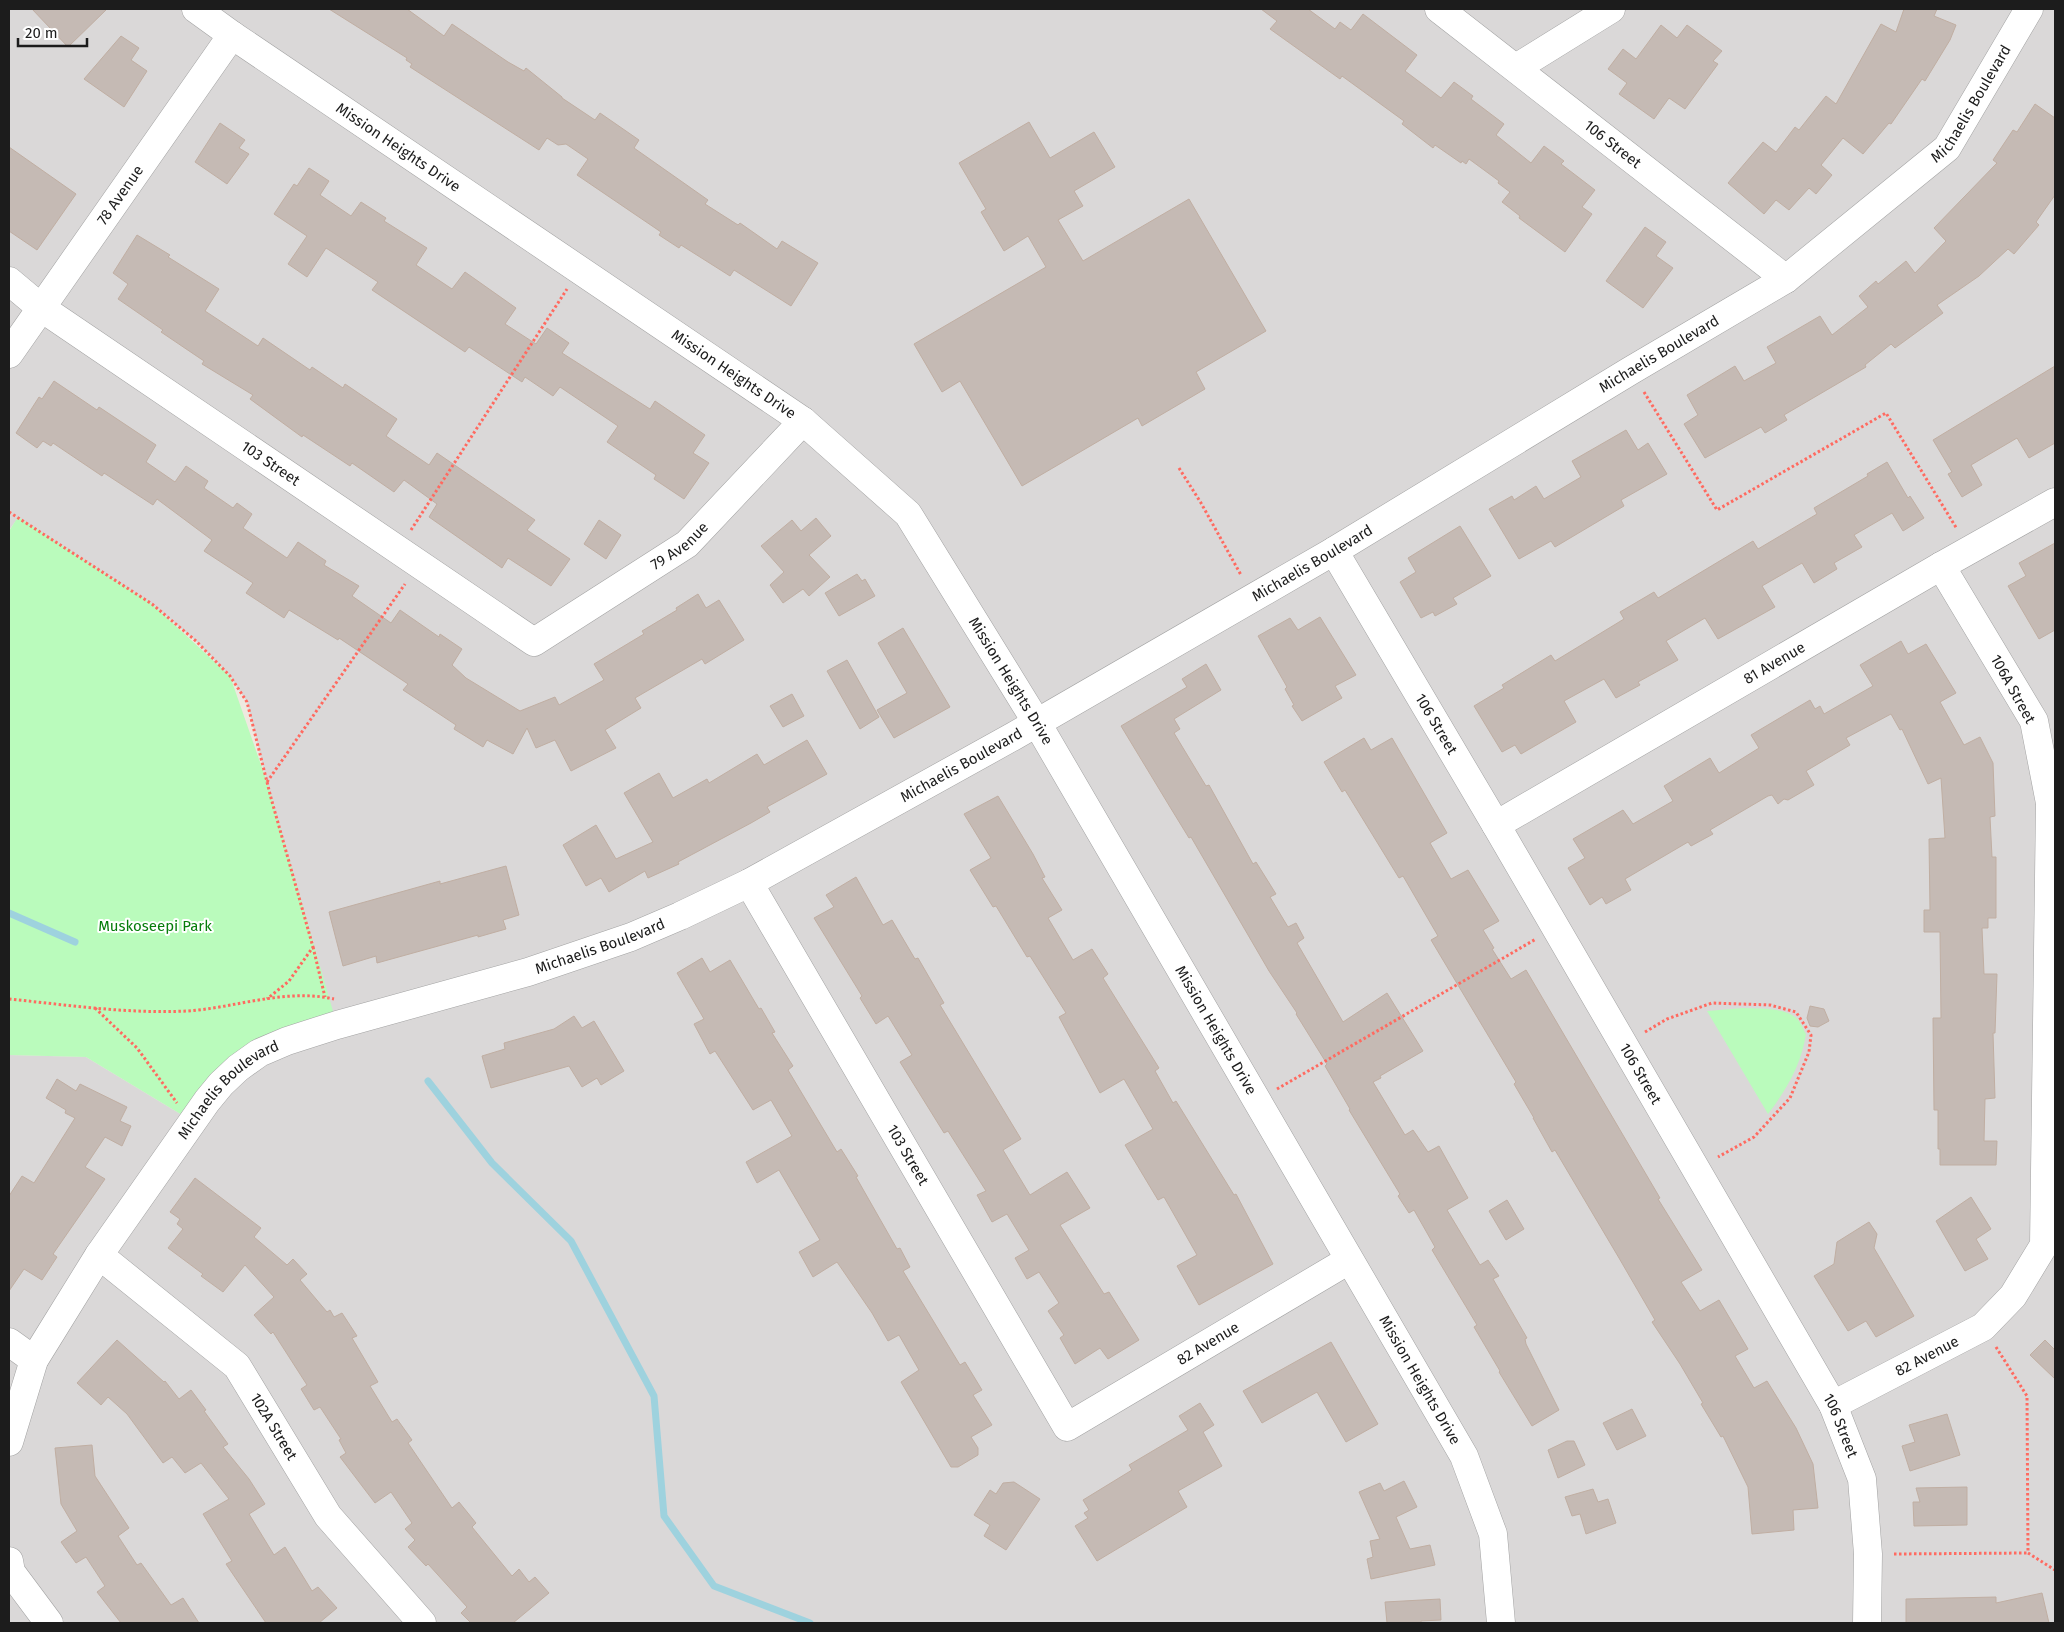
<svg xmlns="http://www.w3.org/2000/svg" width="2064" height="1632" viewBox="0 0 2064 1632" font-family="'Fira Sans',sans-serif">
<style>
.residential{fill:#dad8d8}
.park{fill:#bafbbc}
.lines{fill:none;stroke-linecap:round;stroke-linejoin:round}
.stream{stroke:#9ed2de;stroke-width:7}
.building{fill:#c5bab4;stroke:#c0aea2}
.minor-casing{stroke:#a3a3a3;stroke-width:29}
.path{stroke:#ff6a60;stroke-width:3;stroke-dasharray:2.5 2.5;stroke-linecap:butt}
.minor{stroke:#fff;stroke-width:28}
.labels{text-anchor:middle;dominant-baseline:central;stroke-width:4;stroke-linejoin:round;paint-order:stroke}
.street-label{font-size:15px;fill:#1c1c1c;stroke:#fff}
.park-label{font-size:15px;fill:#067d0b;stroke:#fff}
</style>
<rect width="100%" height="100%" fill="#eee9e0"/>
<path class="residential" d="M9 9H2055V1623H9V1055L86 1057 192 1121 313 947 267 782 247 702 230 676 196 641 152 604 18 518 9 530Z"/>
<g class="park">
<path d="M18 517 152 604 230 676 267 782 337 1025 287 1041 192 1121 86 1057 9 1055V531Z"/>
<path d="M1743 1008C1759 1009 1781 1007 1795 1017 1800 1020 1803 1029 1806 1034 1801 1065 1787 1089 1768 1114L1707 1011Z"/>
</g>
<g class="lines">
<g class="stream">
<path d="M9 913 75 942"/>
<path d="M428 1081 492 1163 571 1241 654 1396 664 1516 714 1586 810 1623"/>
</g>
</g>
<g class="building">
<path d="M32 9H107L68 47Z"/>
<path d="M329 9H407L444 36 452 24 508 62 524 71 526 68 562 97V98L595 120 600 113 639 140 634 148 708 200 705 204 738 225 740 223 777 249 782 241 818 263 791 306 734 270 730 276 681 245 679 248 659 235 661 232 577 175 588 159 566 144 558 145 547 138 539 150 410 67 412 64 406 60 407 58Z"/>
<path d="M1261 9H1308L1335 29 1340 22 1351 30 1363 14 1417 55 1405 71 1441 98 1454 82 1473 96 1471 99 1504 124 1496 135 1531 163 1544 146 1564 161 1561 164 1595 190 1582 207 1592 214 1565 252 1519 218 1520 216 1502 202 1510 192 1498 183 1499 181 1469 159 1466 164 1462 161 1461 163 1435 145 1433 148 1402 124 1404 121 1342 76 1340 79 1270 29 1277 21Z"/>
<path d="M1904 9H1937L1934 16 1956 25 1950 40 1925 81 1922 79 1891 124 1889 123 1863 154 1843 138 1821 165 1832 175 1816 194 1809 188 1789 210 1776 200 1764 214 1728 183 1763 142 1776 152 1795 127 1799 130 1826 96 1836 104 1881 24 1896 32Z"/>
<path d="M1661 25 1677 38 1687 25 1722 51 1713 61 1718 64 1685 109 1669 98 1654 119 1619 94 1627 83 1608 69 1623 49 1636 59Z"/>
<path d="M121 36 139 48 131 60 147 71 124 107 84 79Z"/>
<path d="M2035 104 2055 118V195L2036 222 2039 225 2014 254 2008 249 1979 276 1937 305 1943 313 1895 348 1891 344 1865 365 1866 367 1784 415 1787 420 1765 433 1761 427 1705 458 1684 424 1698 415 1687 395 1735 366 1744 381 1776 363 1767 347 1820 316 1832 335 1868 307 1859 296 1876 281 1878 284 1906 261 1915 273 1946 241 1934 228 1997 163 1993 160 2013 130 2017 132Z"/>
<path d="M1029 122 1050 158 1094 132 1115 167 1074 191 1083 206 1058 220 1083 261 1189 199 1266 331 1196 372 1205 389 1142 426 1138 418 1022 486 960 381 942 392 914 344 1046 267 1028 236 1004 251 981 212 986 209 959 163Z"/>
<path d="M220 123 245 140 239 148 249 154 227 184 195 162Z"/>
<path d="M9 147 76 194 37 250 9 231Z"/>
<path d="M309 168 329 181 320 195 351 216 361 202 386 218 384 221 427 248 416 265 452 289 465 272 516 308 505 324 536 344 547 328 569 343 562 353 650 409 655 401 705 435 693 453 709 463 684 499 654 479 656 475 607 442 618 426 560 387 553 396 525 377 522 382 469 347 465 352 372 290 378 282 326 248 307 277 288 264 307 236 274 214 294 184 297 186Z"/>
<path d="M1645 227 1666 242 1656 256 1673 268 1643 308 1606 281Z"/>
<path d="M137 235 170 255 168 257 219 289 205 311 258 346 263 338 310 370 312 367 343 388 345 384 397 419 386 436 429 465 437 453 535 520 527 530 570 559 551 586 508 558 502 568 429 517 437 504 404 480 394 492 352 463 350 466 303 435 302 437 250 399 253 395 202 364 204 361 161 332 163 330 118 299 128 284 113 273Z"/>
<path d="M2055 366V443L2029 458 2017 438 1971 465 1982 485 1962 497 1948 474 1952 472 1933 440Z"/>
<path d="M54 381 97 410 99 407 156 445 146 462 175 482 186 466 208 481 204 488 233 508 237 503 252 514 243 528 287 558 298 542 326 561 324 565 359 586 352 596 391 623 400 610 439 637 440 634 462 649 452 665 466 678 520 711 555 697 559 705 604 680 594 664 644 634 642 631 677 610 676 608 698 594 706 608 719 600 744 640 705 664 702 659 635 698 641 708 605 730 616 748 571 771 555 740 536 748 527 728 513 754 487 740 483 747 454 729 456 725 403 690 408 684 339 638 338 640 289 610 284 618 246 593 253 583 204 551 212 540 157 499 153 505 104 473 102 476 53 443 51 446 43 441 37 448 16 433 39 397 42 399Z"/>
<path d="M1626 430 1638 450 1648 443 1667 474 1621 500 1624 506 1555 547 1551 541 1519 559 1489 509 1512 496 1514 500 1536 486 1544 499 1581 477 1572 461Z"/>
<path d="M1887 462 1908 498 1910 496 1924 518 1903 531 1892 513 1854 535 1862 547 1834 563 1837 569 1814 583 1802 563 1762 586 1775 607 1718 639 1705 618 1666 641 1678 660 1638 682 1640 685 1616 698 1604 679 1564 701 1576 722 1521 754 1515 745 1502 752 1474 706 1504 688 1502 685 1551 655 1555 661 1624 619 1620 612 1654 592 1658 598 1753 541 1758 549 1817 514 1814 508 1868 476 1867 474Z"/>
<path d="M816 518 831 536 809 555 830 577 809 596 803 589 783 603 770 585 784 572 761 546 792 520 801 531Z"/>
<path d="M599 520 621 535 606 559 584 544Z"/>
<path d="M1460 526 1491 576 1453 598 1457 604 1435 616 1433 612 1421 618 1400 582 1416 572 1408 558Z"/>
<path d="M2055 543V630L2039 639 2008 586 2026 576 2019 563Z"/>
<path d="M857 574 862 581 865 579 875 596 839 616 825 593Z"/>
<path d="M1320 617 1356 675 1335 686 1342 698 1302 721 1292 706 1294 705 1285 689 1287 687 1258 636 1290 618 1298 630Z"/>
<path d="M903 628 950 707 894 738 877 710 907 693 878 643Z"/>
<path d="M1901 641 1908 654 1926 644 1956 693 1940 702 1964 745 1980 737 1993 763 1995 816 1990 817 1992 857H1996V918H1988V928H1982L1984 974H1997L1995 1033H1993L1995 1098 1985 1099 1984 1141H1997L1996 1165H1940V1149H1938V1110H1934L1933 1018H1941L1940 932H1924V910H1930L1929 839 1945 838 1941 778 1928 784 1902 729 1900 730 1891 714 1846 738 1850 745 1806 771 1814 785 1788 800 1784 799 1778 804 1772 795 1768 796 1710 830 1713 834 1691 846 1688 842 1625 879 1631 890 1606 904 1602 897 1590 905 1568 868 1585 858 1573 839 1623 810 1633 824 1673 801 1664 786 1710 758 1719 773 1759 748 1751 735 1810 700 1815 709 1820 706 1824 714 1873 686 1860 665Z"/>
<path d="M847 660 879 717 860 729 827 671Z"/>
<path d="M1206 664 1221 690 1174 719 1180 729 1174 733 1206 786 1209 785 1253 864 1256 862 1276 894 1270 897 1288 927 1296 923 1304 938 1297 943 1343 1022 1387 993 1423 1051 1380 1076 1381 1078 1373 1082 1405 1135 1413 1130 1428 1152 1439 1146 1468 1198 1447 1210 1480 1265 1488 1260 1499 1276 1493 1279 1527 1338 1525 1339 1526 1344 1559 1410 1532 1426 1499 1372 1500 1371 1474 1327 1477 1325 1432 1250 1435 1247 1414 1210 1409 1213 1398 1196 1400 1194 1349 1110 1350 1109 1325 1066 1327 1064 1296 1014 1297 1013 1269 971 1191 837 1189 838 1170 807 1121 726 1187 687 1182 679Z"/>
<path d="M792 694 804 716 783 727 770 706Z"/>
<path d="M1364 738 1371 750 1392 738 1447 833 1430 843 1451 879 1468 870 1499 921 1483 930 1494 948 1492 949 1511 979 1526 970 1660 1198 1658 1199 1702 1270 1681 1282 1700 1311 1719 1300 1748 1349 1735 1356 1754 1388 1767 1381 1796 1428 1813 1464 1818 1508 1793 1510 1794 1530 1752 1534 1748 1487 1723 1436 1721 1437 1701 1404 1703 1403 1680 1364 1652 1322 1655 1320 1619 1258 1555 1150 1552 1152 1533 1118H1534L1514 1084 1516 1082 1431 940 1438 936 1403 876 1399 878 1345 790 1342 792 1324 762Z"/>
<path d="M807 740 827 774 767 807 770 812 751 823 678 862 679 864 648 878 645 871 609 892 601 878 586 886 563 845 596 825 616 859 653 842 624 793 659 773 673 798 707 779 709 783 757 754 764 765Z"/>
<path d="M998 796 1033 854 1045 877 1042 878 1062 910 1048 918 1073 960 1092 949 1108 974 1103 978 1159 1068 1155 1071 1173 1103 1176 1101 1234 1195 1236 1194 1273 1264 1199 1305 1177 1266 1197 1255 1164 1197 1158 1200 1125 1145 1153 1129 1124 1079 1100 1093 1059 1017 1066 1013 1030 956 1027 957 996 906 993 907 970 870 991 858 964 814Z"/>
<path d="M506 866 519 915 503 920 506 929 478 937V935L377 963 376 956 343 966 329 912 440 881V884Z"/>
<path d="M856 877 883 925 892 920 915 959 918 958 944 1003 940 1005 1021 1139 1003 1150 1030 1195 1067 1172 1090 1208 1060 1225 1104 1294 1109 1292 1139 1340 1108 1359 1100 1348 1075 1364 1060 1338 1064 1335 1048 1311 1059 1303 1039 1272 1027 1279 1015 1258 1029 1250 1007 1214 992 1222 977 1195 986 1191 948 1131 944 1133 900 1062 912 1055 888 1016 876 1024 860 998 862 996 814 918 834 907 826 895Z"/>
<path d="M702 958 710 972 730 960 759 1009 761 1008 775 1032 772 1033 793 1066 788 1070 837 1152 841 1149 858 1176 856 1177 897 1249 900 1248 910 1267 903 1271 960 1365 965 1362 982 1390 973 1395 992 1425 971 1437 978 1448V1455L958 1467H951L901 1382 919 1370 899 1335 888 1341 872 1313 837 1262 813 1277 799 1252 820 1240 779 1170 757 1183 746 1162 792 1136 771 1100 753 1110 717 1054 715 1051 710 1054 694 1024 704 1019 677 973Z"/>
<path d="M1810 1006 1824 1009 1829 1021 1818 1027 1810 1026 1807 1018Z"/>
<path d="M574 1016 582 1028 594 1021 624 1071 601 1085 597 1078 582 1087 569 1066 491 1088 482 1056 505 1049 504 1043 554 1029Z"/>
<path d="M57 1079 76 1091 80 1084 127 1107 120 1121 131 1126 122 1146 105 1137 85 1167 105 1179 53 1254 57 1257 42 1280 24 1269 9 1291V1196L22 1176 34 1183 75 1118 65 1113 66 1110 46 1098Z"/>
<path d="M195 1178 261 1228 254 1237 287 1265 293 1259 307 1274 300 1280 327 1312 330 1310 334 1317 342 1313 357 1336 352 1338 378 1382 370 1386 392 1422 397 1419 412 1440 408 1443 452 1508 459 1502 476 1523 472 1527 512 1576 519 1569 529 1582 535 1577 549 1593 513 1623H471L461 1613 467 1607 428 1564 426 1566 408 1547 415 1540 405 1529 412 1523 391 1492 375 1503 340 1457 346 1453 339 1440 341 1439 320 1407 314 1410 301 1389 307 1385 273 1332 271 1334 254 1315 274 1297 245 1265 223 1292 201 1276 203 1274 168 1248 183 1229 177 1224 180 1219 170 1212Z"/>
<path d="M1971 1197 1991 1229 1976 1239 1988 1259 1965 1271 1936 1221Z"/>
<path d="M1507 1200 1524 1229 1506 1240 1489 1211Z"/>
<path d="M1869 1222 1877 1234 1874 1248 1914 1316 1876 1337 1866 1321 1848 1331 1814 1276 1834 1264 1837 1242Z"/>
<path d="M117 1340 164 1382 165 1381 179 1399 191 1390 206 1410 204 1411 228 1444 223 1447 249 1479 265 1504 249 1514 274 1555 285 1547 312 1591 318 1587 337 1608 319 1623H266L226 1564 232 1561 203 1514 229 1499 201 1463 185 1473 172 1457 163 1463 127 1414 108 1397 101 1405 77 1383Z"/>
<path d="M2045 1340 2055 1350V1379L2030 1355Z"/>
<path d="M1331 1342 1378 1424 1346 1442 1317 1392 1262 1423 1243 1391Z"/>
<path d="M1200 1403 1214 1425 1203 1432 1222 1466 1178 1491 1187 1507 1097 1561 1075 1526 1088 1518 1084 1513 1089 1510 1083 1500 1132 1470 1129 1465 1188 1430 1179 1416Z"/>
<path d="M1632 1409 1646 1436 1617 1450 1603 1423Z"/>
<path d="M1947 1414 1960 1455 1910 1471 1902 1446 1915 1442 1909 1425Z"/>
<path d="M1567 1441H1574L1585 1465 1558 1478 1548 1450Z"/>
<path d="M92 1445 95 1476 129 1528 118 1536 137 1565 141 1563 171 1605 183 1598 199 1623H121L97 1592 105 1586 86 1557 76 1563 61 1542 77 1531 61 1504 55 1448Z"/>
<path d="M1404 1481 1417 1507 1396 1517 1410 1549 1430 1545 1435 1565 1371 1579 1367 1559 1373 1557 1370 1541 1380 1539 1359 1492 1380 1483 1384 1491Z"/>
<path d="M1014 1482 1040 1499 1006 1550 984 1536 990 1525 974 1515 990 1490 996 1494 1003 1483Z"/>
<path d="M1967 1487V1525L1914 1526 1913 1502H1920L1916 1488Z"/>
<path d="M1593 1489 1598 1502 1608 1499 1616 1523 1586 1534 1580 1514 1572 1516 1565 1497Z"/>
<path d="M2042 1593 2049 1623H1906V1599L1996 1597V1603Z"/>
<path d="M1440 1599 1441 1620 1421 1621V1623H1387L1385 1602Z"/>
</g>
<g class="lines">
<g class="minor-casing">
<g id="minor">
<path id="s1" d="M196 9 232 35 803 421 908 514 1037 723 1464 1456 1493 1534 1501 1623"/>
<path id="s2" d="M1439 9 1786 279"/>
<path d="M1516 68 1611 9"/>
<path id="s3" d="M9 281 40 307 534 642 687 544 803 421"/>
<path id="s4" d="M9 354 232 35"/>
<path id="s5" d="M1334 551 1496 825 1833 1405 1862 1479 1868 1554 1867 1623"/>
<path id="s6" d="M1496 825 1941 566 2055 502"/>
<path id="s7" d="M749 883 1067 1427 1349 1260"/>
<path id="s8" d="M99 1255 237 1366 328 1516 422 1623"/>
<path d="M9 1342 34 1360"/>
<path id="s9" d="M1833 1405 1983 1327 2013 1296 2044 1245 2050 803 2034 721 1941 566"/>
<path id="s10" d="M9 1442 34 1360 99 1255 207 1101 221 1084 238 1068 259 1053 287 1041 337 1025 528 972 631 937 680 916 749 883 1014 736 1334 551 1630 371 1786 279 1947 148 2029 9"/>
<path d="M9 1561 11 1572 49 1623"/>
</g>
</g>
<g class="path">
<path d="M1644 392 1717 510 1886 413 1957 529"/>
<path d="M1179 468 1201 503 1241 575"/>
<path d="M9 512 152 604 196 641 230 676 247 702 271 798 313 947 289 981 267 999"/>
<path d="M411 530 567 289"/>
<path d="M267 782 405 584"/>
<path d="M313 947 325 997"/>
<path d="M9 999C68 1005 128 1014 187 1011 235 1008 285 988 334 999"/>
<path d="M95 1008 137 1048 177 1103"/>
<path d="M1645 1032 1667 1019 1712 1003 1770 1005 1796 1012 1811 1035 1809 1052 1790 1098 1754 1137 1718 1157"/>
<path d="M1277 1089 1536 939"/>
<path d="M1996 1347 2027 1396 2028 1553 2055 1570"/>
<path d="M1894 1554 2028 1553"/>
</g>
<use href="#minor" class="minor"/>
</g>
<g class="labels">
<g class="street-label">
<text stroke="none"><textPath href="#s10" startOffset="2446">Michaelis Boulevard</textPath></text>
<text stroke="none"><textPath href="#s2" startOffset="220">106 Street</textPath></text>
<text stroke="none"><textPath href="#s1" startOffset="245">Mission Heights Drive</textPath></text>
<text stroke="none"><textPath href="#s4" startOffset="194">78 Avenue</textPath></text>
<text stroke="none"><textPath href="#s10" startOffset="2041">Michaelis Boulevard</textPath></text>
<text stroke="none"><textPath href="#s1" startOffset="650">Mission Heights Drive</textPath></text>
<text stroke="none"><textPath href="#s3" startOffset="319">103 Street</textPath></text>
<text stroke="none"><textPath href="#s3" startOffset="812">79 Avenue</textPath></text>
<text stroke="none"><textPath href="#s10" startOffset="1636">Michaelis Boulevard</textPath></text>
<text stroke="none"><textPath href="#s6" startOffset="322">81 Avenue</textPath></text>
<text stroke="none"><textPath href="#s1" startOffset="1070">Mission Heights Drive</textPath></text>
<text transform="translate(2013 689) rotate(61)">106A Street</text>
<text stroke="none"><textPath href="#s5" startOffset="201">106 Street</textPath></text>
<text stroke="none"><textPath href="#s10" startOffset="1231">Michaelis Boulevard</textPath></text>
<text stroke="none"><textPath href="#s10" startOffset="826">Michaelis Boulevard</textPath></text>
<text stroke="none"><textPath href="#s1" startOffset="1475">Mission Heights Drive</textPath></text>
<text stroke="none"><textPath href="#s5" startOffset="606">106 Street</textPath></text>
<text stroke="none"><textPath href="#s10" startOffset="421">Michaelis Boulevard</textPath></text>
<text stroke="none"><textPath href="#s7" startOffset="315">103 Street</textPath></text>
<text stroke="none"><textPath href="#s7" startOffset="794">82 Avenue</textPath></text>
<text stroke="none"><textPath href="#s9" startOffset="106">82 Avenue</textPath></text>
<text stroke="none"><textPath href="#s1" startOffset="1880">Mission Heights Drive</textPath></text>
<text stroke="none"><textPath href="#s8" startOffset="248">102A Street</textPath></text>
<text stroke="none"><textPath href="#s5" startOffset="1011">106 Street</textPath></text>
</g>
<g class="park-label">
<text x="155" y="926">Muskoseepi Park</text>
</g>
</g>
<rect width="2064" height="1632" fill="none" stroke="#1c1c1c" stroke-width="20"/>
<path d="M18 38v8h69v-8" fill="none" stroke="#1c1c1c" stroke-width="2.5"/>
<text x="25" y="38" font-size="15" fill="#1c1c1c" stroke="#ffffff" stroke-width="4" paint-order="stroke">20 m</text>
</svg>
